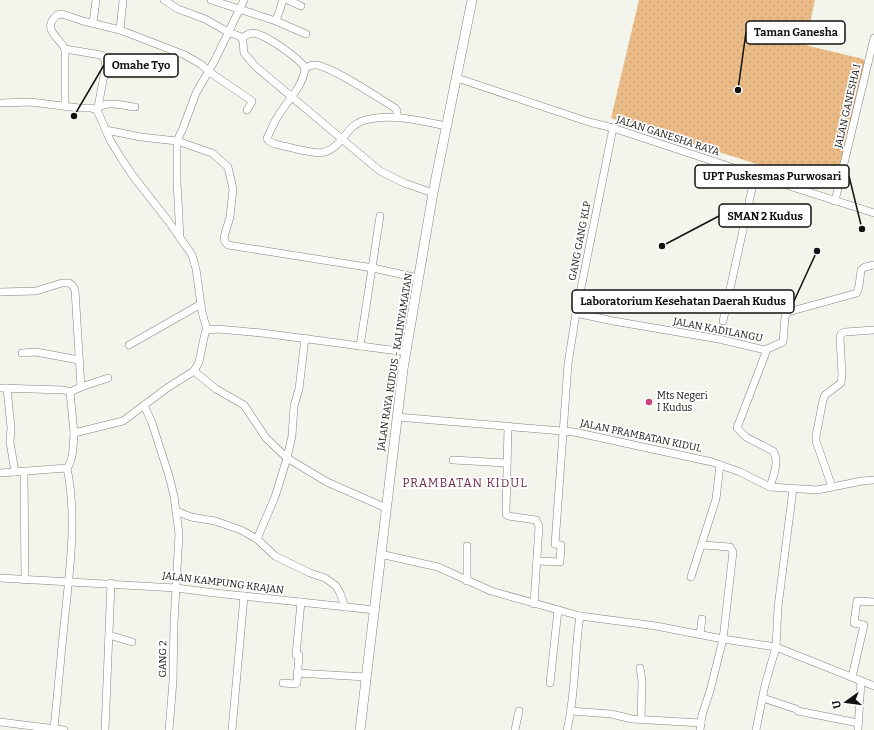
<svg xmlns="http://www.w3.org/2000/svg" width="874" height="730" viewBox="0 0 874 730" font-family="Bitter,serif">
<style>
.grass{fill:url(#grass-dots)}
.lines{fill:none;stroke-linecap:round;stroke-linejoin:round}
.minor-casing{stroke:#82847d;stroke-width:8}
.major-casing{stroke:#82847d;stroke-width:10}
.minor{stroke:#fff;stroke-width:7}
.major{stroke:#fff;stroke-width:9}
.poi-dot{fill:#ca427e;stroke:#fff;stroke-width:1.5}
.labels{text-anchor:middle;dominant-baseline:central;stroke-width:3.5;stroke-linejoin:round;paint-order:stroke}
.street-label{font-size:10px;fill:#11120f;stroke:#fff}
.poi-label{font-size:10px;fill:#11120f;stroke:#fff;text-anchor:start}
.quarter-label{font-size:12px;letter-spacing:1px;fill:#702d48;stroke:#fff}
.leader{fill:none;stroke:#11120f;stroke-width:1.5}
.callout-dot{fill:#11120f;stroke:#fff;stroke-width:1.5}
.callout{fill:#fff;stroke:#11120f;stroke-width:1.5}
.callout-label{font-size:11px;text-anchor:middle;font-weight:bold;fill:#11120f}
</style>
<defs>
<pattern id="grass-dots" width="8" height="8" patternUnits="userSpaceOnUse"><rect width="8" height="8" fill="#ebbb87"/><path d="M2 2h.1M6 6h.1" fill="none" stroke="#c8a073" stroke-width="1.8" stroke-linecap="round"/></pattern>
</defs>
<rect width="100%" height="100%" fill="#f3f5ed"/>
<path class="grass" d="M639 0H815L805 45 863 59 865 62 836 189 611 118Z"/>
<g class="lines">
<g class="minor-casing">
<g id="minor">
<path d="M164 0 178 9 205 19 228 32 239 36 242 38 243 42 244 53 255 66 380 171 404 183 433 193"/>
<path d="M211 0 276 21 306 34"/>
<path d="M288 0 301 6"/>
<path d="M276 21 283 0"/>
<path d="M93 23 96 0"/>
<path d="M120 30 123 0"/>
<path d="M242 38C245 36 249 33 253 33 265 34 299 58 305 68 303 88 286 101 277 118 273 124 271 131 267 138L269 141 275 144C282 146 289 147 296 149 316 153 327 158 342 139 348 132 352 125 362 121 389 112 419 121 447 126"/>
<path d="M305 68C307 67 311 65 314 65 327 63 380 99 395 108L397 111V117"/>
<path d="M457 78 589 122 613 128 755 175 874 213"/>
<path d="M0 103 31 102 79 108H91L97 110 110 140 121 158 133 176 169 222 192 255 196 269 202 312 207 330"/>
<path d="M65 106V49"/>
<path d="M98 107 106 65 104 57 101 55 65 49C59 37 41 29 57 15L62 14 83 21 120 30 185 55 202 65 208 71 252 101V102L247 110"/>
<path d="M97 109C105 100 125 106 135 107"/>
<path d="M106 130 141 137 177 141 212 153 228 167 233 189 230 217 224 237 225 242 228 245 373 268 418 278"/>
<path d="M835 201 874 38"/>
<path d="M180 238 177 182V141L183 128 196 93 215 60 244 0"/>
<path d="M0 292 36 291 62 283H69L73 286 75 290 81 387"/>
<path d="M576 313 613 321 719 339 765 350 766 352 737 428 746 437 773 451C780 460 773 477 770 487"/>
<path d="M723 321 755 175"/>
<path d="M129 345 201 304"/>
<path d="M360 346 380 216"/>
<path d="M765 350 783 342 785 317 788 312 857 293 859 286 861 270 865 267 874 265"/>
<path d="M22 353 36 352 79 360"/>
<path d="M194 371 216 389 244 405 266 438 287 458 327 482 386 508"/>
<path d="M0 388 64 390 70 392 74 433"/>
<path d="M7 388 11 428 10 442 15 472"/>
<path d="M70 392 81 387 108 378"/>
<path d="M144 405 152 423 169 476 174 496 179 534 174 623 173 681 169 730"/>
<path d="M397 417 574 432 712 462 740 472 770 487 817 490 862 481 874 480"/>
<path d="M508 426 506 514 508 516 536 520 539 526 534 604"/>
<path d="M453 460 507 463"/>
<path d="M24 471 25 580"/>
<path d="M0 473 67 468C74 459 73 444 74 433L123 421 167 388 194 371 199 362 205 333 207 330 218 329 262 333 406 352"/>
<path d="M832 487 816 441V436L823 400 825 395 841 383 842 375 840 337 841 334 845 332 874 330"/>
<path d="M176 511 191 517 215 521 241 530 257 539 275 556 310 573 325 578 332 583 336 586 340 593 345 607"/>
<path d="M257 539 275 497 287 458 292 436 294 406 299 389 305 338"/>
<path d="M380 554 438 567 491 591 580 616 656 626 723 639 776 647 874 686"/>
<path d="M537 561 560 562 561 545 555 544 568 364 576 313 613 128"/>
<path d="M691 577 716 499 720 465"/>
<path d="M0 578 176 588 215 593 375 610"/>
<path d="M467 581V546"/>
<path d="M700 634 702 619"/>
<path d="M109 635 132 642"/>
<path d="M640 668 642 681 641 719"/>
<path d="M297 673 366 677"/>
<path d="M852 677 864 625 854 623 857 601 874 602"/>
<path d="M283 683 295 684 297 683 299 655H296L301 602"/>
<path d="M550 683 558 610"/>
<path d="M763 698 796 709 798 711 858 723"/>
<path d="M571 711 611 714 632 719 701 723"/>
<path d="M0 722 64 730"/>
<path d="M54 728C58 691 61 654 65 616 70 568 77 516 67 468"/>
<path d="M105 730 111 583"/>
<path d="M232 730 244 596"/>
<path d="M515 730 519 711"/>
<path d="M567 730C576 693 574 654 580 616"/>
<path d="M700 730 702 715 710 691 723 639 733 552 730 547 702 545"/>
<path d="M756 730 765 685 776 647 778 607 793 489"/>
<path d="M858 730 861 681"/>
</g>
</g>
<g class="major-casing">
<path id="major" d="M360 730 403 369 433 193 472 0"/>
</g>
<use href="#minor" class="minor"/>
<use href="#major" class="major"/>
</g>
<circle class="poi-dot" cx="649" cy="402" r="4"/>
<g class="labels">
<g class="street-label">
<text transform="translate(848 106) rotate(-77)">JALAN GANESHA I</text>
<text transform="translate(668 136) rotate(18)">JALAN GANESHA RAYA</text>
<text transform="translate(580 241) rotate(-79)">GANG GANG KLP</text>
<text transform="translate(718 330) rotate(11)">JALAN KADILANGU</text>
<text transform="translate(395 362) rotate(-81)">JALAN RAYA KUDUS - KALINYAMATAN</text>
<text transform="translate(641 436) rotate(12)">JALAN PRAMBATAN KIDUL</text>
<text transform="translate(223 583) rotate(7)">JALAN KAMPUNG KRAJAN</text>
<text transform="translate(163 659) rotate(-89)">GANG 2</text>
</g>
<g class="poi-label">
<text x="657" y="396">Mts Negeri<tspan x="657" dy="12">I Kudus</tspan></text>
</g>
<g class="quarter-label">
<text x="465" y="483">PRAMBATAN KIDUL</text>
</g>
</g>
<path class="leader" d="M738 90L746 32M74 116L104 65M862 229L849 176M662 246L719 216M817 251L794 301"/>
<g class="callout-dot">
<circle cx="738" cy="90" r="4"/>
<circle cx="74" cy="116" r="4"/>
<circle cx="862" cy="229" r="4"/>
<circle cx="662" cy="246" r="4"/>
<circle cx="817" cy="251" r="4"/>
</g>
<g class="callout">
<rect x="746" y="21" width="99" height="23" rx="4"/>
<rect x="104" y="54" width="74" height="23" rx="4"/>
<rect x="695" y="165" width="154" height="23" rx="4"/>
<rect x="719" y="204" width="92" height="23" rx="4"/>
<rect x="572" y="290" width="222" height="23" rx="4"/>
</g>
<g class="callout-label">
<text x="796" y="36">Taman Ganesha</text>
<text x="141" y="69">Omahe Tyo</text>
<text x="772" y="180">UPT Puskesmas Purwosari</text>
<text x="765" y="220">SMAN 2 Kudus</text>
<text x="683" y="305">Laboratorium Kesehatan Daerah Kudus</text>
</g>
<g transform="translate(846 702) rotate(256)" stroke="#ffffff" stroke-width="3" paint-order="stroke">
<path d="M0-3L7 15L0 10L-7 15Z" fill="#11120f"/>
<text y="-6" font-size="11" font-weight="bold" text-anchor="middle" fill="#11120f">U</text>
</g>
</svg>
